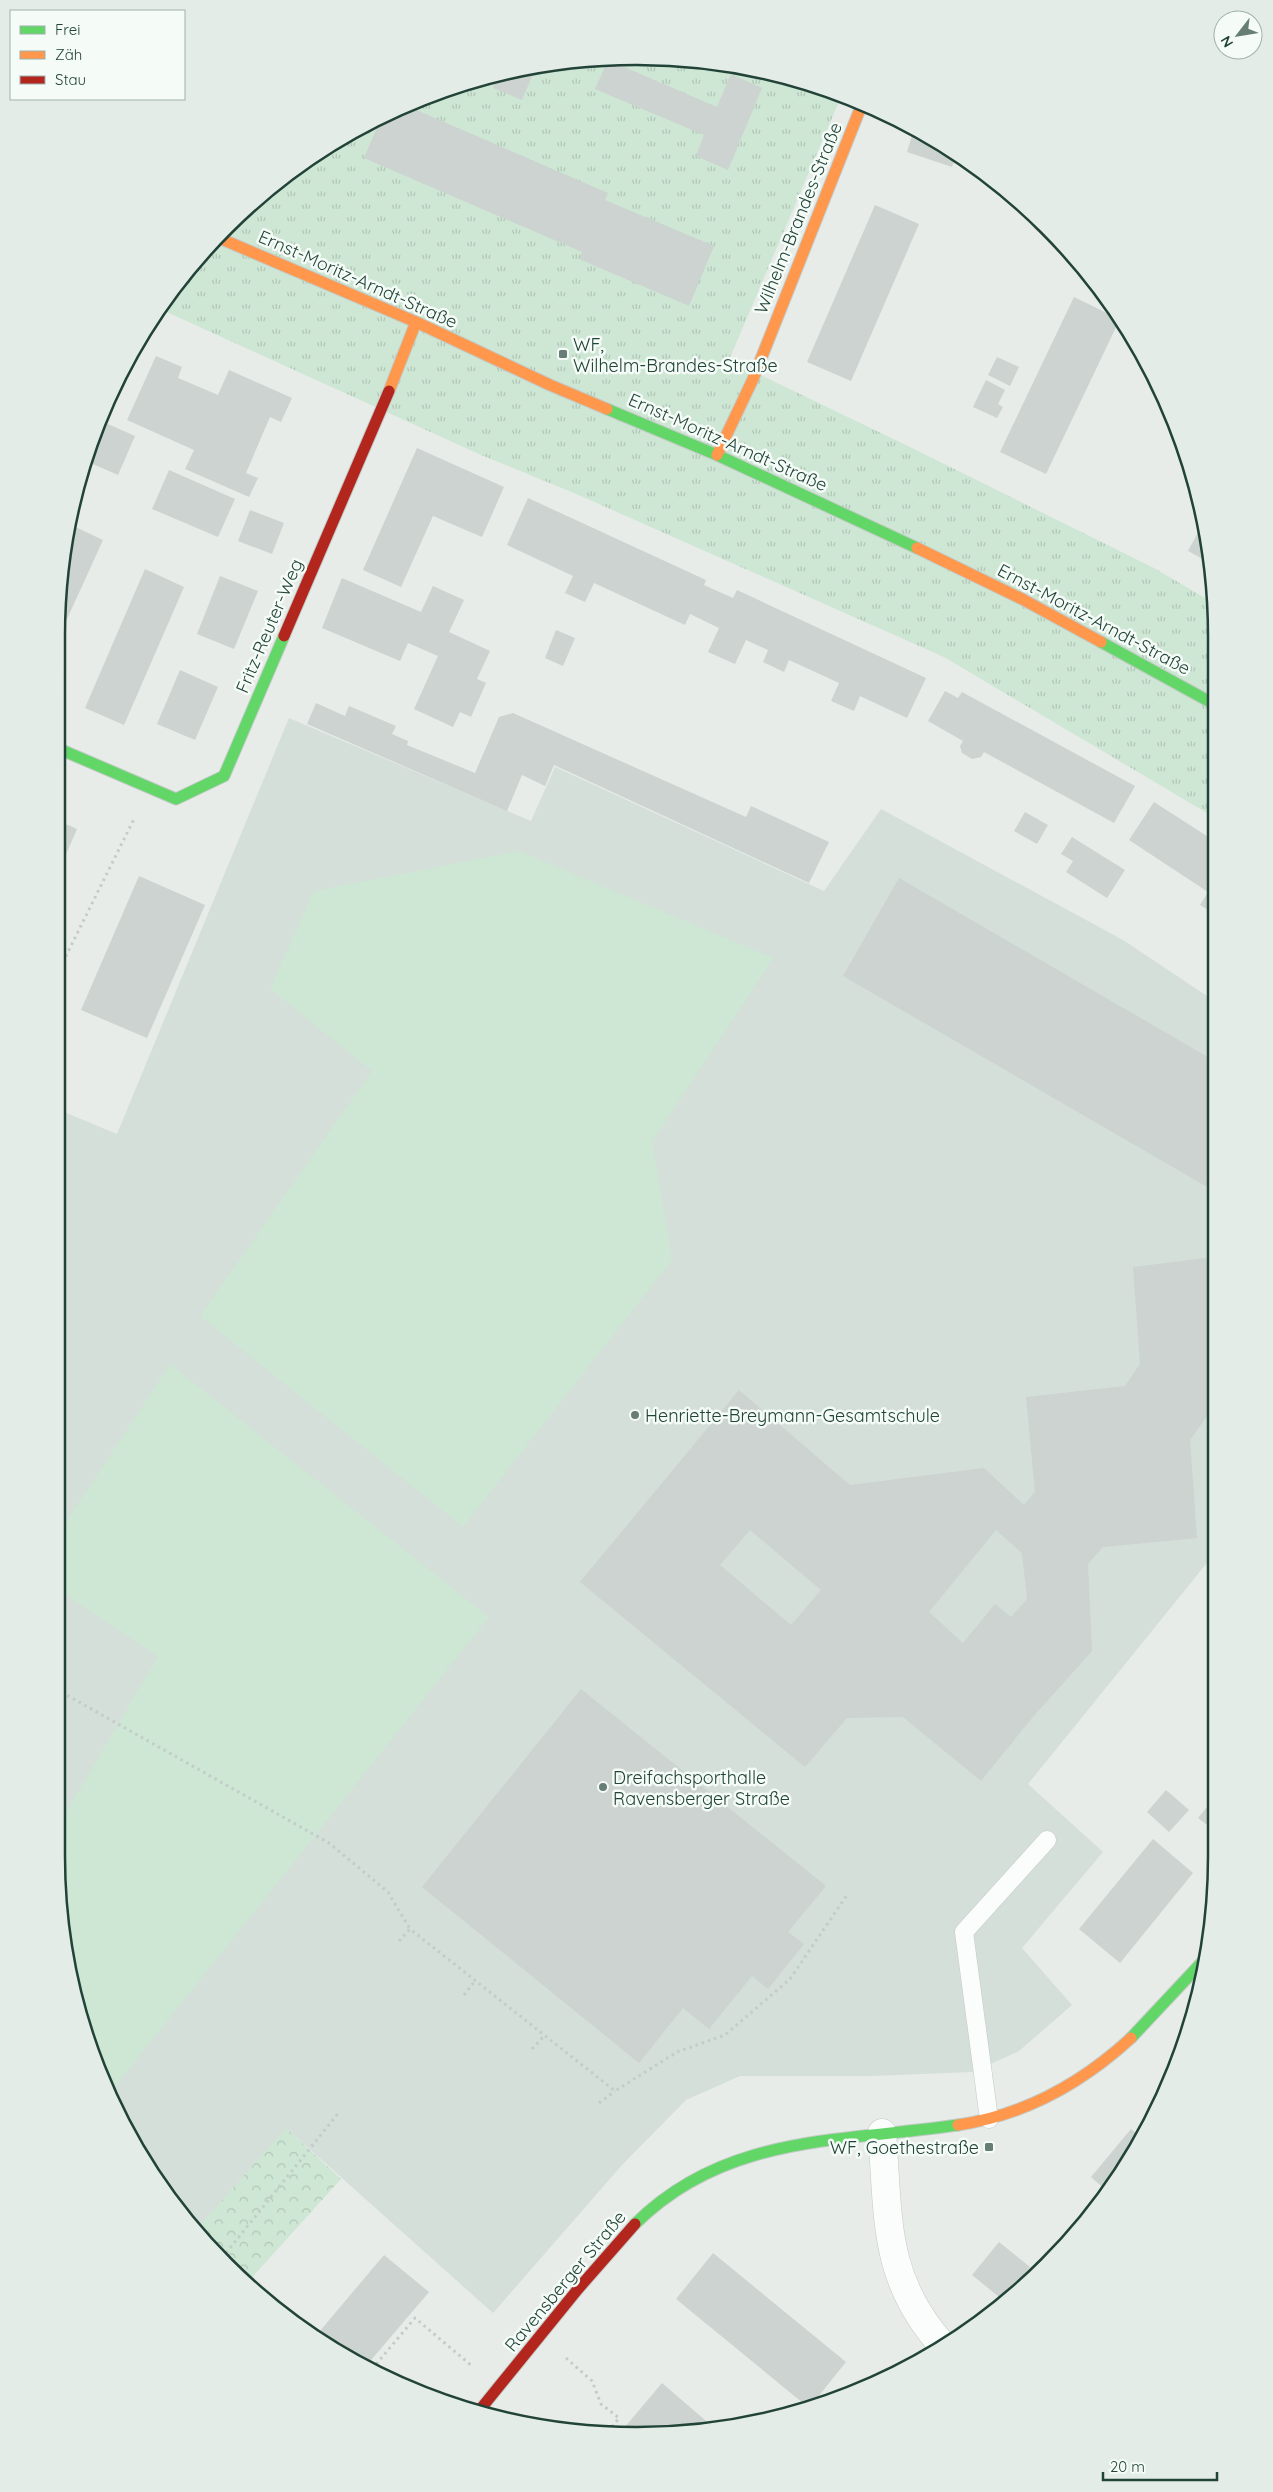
<svg xmlns="http://www.w3.org/2000/svg" width="1273" height="2492" viewBox="0 0 1273 2492" font-family="Quicksand,sans-serif">
<style>
.built{fill:#d4dfd9}
.grass{fill:url(#grass-tufts)}
.forest{fill:url(#forest-crowns)}
.pitch{fill:#cee6d4}
.building{fill:#ccd3d0;fill-rule:evenodd}
.lines{fill:none;stroke-linecap:round;stroke-linejoin:round}
.lane-casing{stroke:#c4c9c6;stroke-width:19}
.street-casing{stroke:#c4c9c6;stroke-width:29}
.fast-casing{stroke:#c2cac6;stroke-width:13}
.slow-casing{stroke:#c2cac6;stroke-width:13}
.jam-casing{stroke:#c2cac6;stroke-width:13}
.path{stroke:#c2ccc8;stroke-width:3;stroke-dasharray:2.5 4;stroke-linecap:butt}
.lane{stroke:#fbfcfc;stroke-width:18}
.street{stroke:#fbfcfc;stroke-width:28}
.fast{stroke:#63d668;stroke-width:11}
.slow{stroke:#ff974d;stroke-width:11}
.jam{stroke:#b3261e;stroke-width:11}
.poi-dot{fill:#667e76;stroke:#f5fbf7;stroke-width:2}
.labels{text-anchor:middle;dominant-baseline:central;stroke-width:5;stroke-linejoin:round;paint-order:stroke}
.street-label{font-size:18px;fill:#214338;stroke:#f5fbf7}
.poi-label{font-size:18px;fill:#214338;stroke:#f5fbf7;text-anchor:start}
.rim{fill:none;stroke:#214338;stroke-width:2.5}
</style>
<defs>
<pattern id="grass-tufts" width="24" height="20" patternUnits="userSpaceOnUse" patternTransform="scale(1.25)"><rect width="24" height="20" fill="#cee6d4"/><path d="M3 7l-1-3M5 7V3M7 7l1-3M15 17l-1-3M17 17v-4M19 17l1-3" fill="none" stroke="#b1c6b7"/></pattern>
<pattern id="forest-crowns" width="20" height="18" patternUnits="userSpaceOnUse" patternTransform="scale(1.25)"><rect width="20" height="18" fill="#cee6d4"/><path d="M2 6a3 3 0 1 1 6 0M12 15a3 3 0 1 1 6 0" fill="none" stroke="#b1c6b7"/></pattern>
</defs>
<rect width="100%" height="100%" fill="#e7ece9"/>
<path class="built" d="M289 718 531 821 555 767 824 891 881 809 1123 940 1213 1000 1215 1553 1028 1784 1103 1852 1022 1948 1072 2005 1019 2051 973 2072 871 2076H740L686 2100 622 2165 493 2313 287 2129 196 2230 176 2209 134 2145 87 2042 67 1968 56 1855 57 1109 117 1134Z"/>
<path class="grass" d="M674 57 786 76 841 97 729 360 908 446 1154 568 1212 602V816L944 657 574 493 481 455 160 309 176 283 254 200 346 134 450 87 560 61Z"/>
<path class="forest" d="M286 2128 341 2179 246 2284 196 2230Z"/>
<g class="pitch">
<path d="M519 851 773 958 652 1142 672 1260 463 1527 200 1316 372 1071 270 989 314 891Z"/>
<path d="M170 1364 489 1617 110 2093C102 2076 92 2058 87 2041 65 1973 56 1901 56 1830L158 1656 57 1589V1536Z"/>
</g>
<g class="building">
<path d="M608 60 717 107 731 74 762 88 728 170 696 156 704 135 595 89Z"/>
<path d="M536 67 522 100 493 88 497 76Z"/>
<path d="M407 106 608 193 605 200 714 246 689 306 579 259 582 252 364 158 381 118Z"/>
<path d="M914 129 956 155 952 167 907 152Z"/>
<path d="M875 205 919 224 851 381 807 362Z"/>
<path d="M1074 297 1117 318 1119 321 1046 474 1000 452Z"/>
<path d="M156 356 182 367 178 378 218 395 229 370 292 398 281 422 270 417 246 473 258 478 249 497 185 469 194 450 127 420Z"/>
<path d="M997 357 1019 367 1010 386 988 375Z"/>
<path d="M986 380 1005 390 998 404 1003 407 997 418 973 407Z"/>
<path d="M101 421 135 436 118 475 86 461Z"/>
<path d="M417 448 504 487 482 537 433 516 401 587 363 570Z"/>
<path d="M169 470 235 499 218 537 152 509Z"/>
<path d="M528 498 706 580 704 585 733 598 737 590 926 678 907 718 860 696 854 711 831 701 839 683 789 660 784 672 763 662 768 650 746 640 735 664 708 652 719 628 690 614 685 625 594 583 585 602 565 593 573 576 507 545Z"/>
<path d="M250 510 284 523 272 554 238 541Z"/>
<path d="M71 525 103 540 57 641V599Z"/>
<path d="M1202 525 1212 560V564L1188 551Z"/>
<path d="M145 569 184 587 124 725 85 708Z"/>
<path d="M220 576 258 591 234 649 197 634Z"/>
<path d="M342 578 421 612 433 586 464 600 449 632 490 651 477 679 486 683 471 717 460 712 453 727 414 709 438 656 408 643 400 661 322 628Z"/>
<path d="M556 630 575 638 563 666 545 658Z"/>
<path d="M180 670 218 687 195 740 157 724Z"/>
<path d="M945 691 958 698 962 692 1135 786 1114 823 984 752 981 757 972 759 962 753 960 746 963 741 928 721Z"/>
<path d="M316 703 345 716 349 706 396 726 392 734 408 741 407 745 475 773 499 717 513 713 746 817 751 806 829 842 809 883 554 765 545 786 522 775 507 811 307 724Z"/>
<path d="M1154 802 1213 840V913L1200 905 1208 892 1129 840Z"/>
<path d="M1025 812 1048 825 1037 844 1014 831Z"/>
<path d="M57 820 77 829 57 875Z"/>
<path d="M1072 837 1125 870 1107 898 1066 872 1073 861 1061 854Z"/>
<path d="M139 876 205 905 147 1038 81 1010Z"/>
<path d="M899 878 1213 1060 1214 1180 1209 1188 843 976Z"/>
<path d="M1214 1257V1414L1208 1415 1190 1440 1197 1538 1103 1547 1088 1564 1092 1651 1032 1718 981 1781 903 1717 847 1718 805 1767 580 1582 739 1390 850 1485 984 1468 1024 1505 1035 1492 1026 1397 1125 1386 1140 1364 1133 1267ZM750 1530 821 1590 791 1625 720 1565ZM996 1530 1022 1553 1027 1599 1011 1617 995 1604 963 1643 929 1612Z"/>
<path d="M581 1689 826 1886 788 1932 804 1944 768 1989 752 1976 709 2029 683 2008 639 2063 422 1887Z"/>
<path d="M1166 1790 1189 1810 1169 1832 1147 1812Z"/>
<path d="M1215 1797V1831L1198 1818Z"/>
<path d="M1153 1839 1193 1873 1120 1963 1079 1929Z"/>
<path d="M1131 2129 1142 2138 1119 2178 1108 2192 1091 2177Z"/>
<path d="M999 2242 1030 2267 1017 2283 1022 2286 1004 2301 972 2275Z"/>
<path d="M713 2253 846 2362 809 2408 676 2299Z"/>
<path d="M384 2255 429 2292 366 2366 314 2338Z"/>
<path d="M662 2383 713 2427 710 2431 619 2434Z"/>
</g>
<g class="lines">
<g class="lane-casing">
<path id="lane" d="M989 2119 964 1932 1047 1840"/>
</g>
<g class="street-casing">
<path id="street" d="M882 2133C889 2218 882 2279 944 2347"/>
</g>
<g class="fast-casing">
<g id="fast">
<path d="M607 409 717 455 917 548"/>
<path d="M1101 642 1212 703"/>
<path d="M57 748 176 799 224 776 284 636"/>
<path d="M1131 2038 1205 1959"/>
<path d="M635 2224C725 2134 842 2142 958 2125"/>
</g>
</g>
<g class="slow-casing">
<g id="slow">
<path d="M219 238 416 322 550 385 607 409"/>
<path d="M389 391 416 322"/>
<path d="M717 455 753 379 862 104"/>
<path d="M917 548 1022 599 1101 642"/>
<path d="M958 2125C1025 2115 1082 2083 1131 2038"/>
</g>
</g>
<g class="jam-casing">
<g id="jam">
<path d="M284 636 389 391"/>
<path d="M479 2411 578 2289 635 2224"/>
</g>
</g>
<g class="path">
<path d="M57 974 135 817"/>
<path d="M56 1689 329 1843 388 1892 410 1929"/>
<path d="M399 1941 410 1929 615 2091 677 2052 725 2035 790 1979 847 1895"/>
<path d="M464 1995 475 1981"/>
<path d="M532 2049 544 2036"/>
<path d="M599 2103 615 2091"/>
<path d="M222 2258 340 2111"/>
<path d="M566 2358 592 2381 601 2404 619 2418 606 2434"/>
<path d="M372 2369 415 2318 472 2366"/>
</g>
<use href="#lane" class="lane"/>
<use href="#street" class="street"/>
<use href="#fast" class="fast"/>
<use href="#slow" class="slow"/>
<use href="#jam" class="jam"/>
</g>
<g class="poi-dot">
<rect x="558" y="349" width="10" height="10" rx="2.5"/>
<circle cx="635" cy="1415" r="5"/>
<circle cx="603" cy="1787" r="5"/>
<rect x="984" y="2142" width="10" height="10" rx="2.5"/>
</g>
<g class="labels">
<g class="street-label">
<text transform="translate(798 218) rotate(-68)">Wilhelm-Brandes-Straße</text>
<text transform="translate(358 279) rotate(24)">Ernst-Moritz-Arndt-Straße</text>
<text transform="translate(728 442) rotate(24)">Ernst-Moritz-Arndt-Straße</text>
<text transform="translate(1094 619) rotate(28)">Ernst-Moritz-Arndt-Straße</text>
<text transform="translate(269 626) rotate(-67)">Fritz-Reuter-Weg</text>
<text transform="translate(565 2281) rotate(-50)">Ravensberger Straße</text>
</g>
<g class="poi-label">
<text x="573" y="344">WF,<tspan x="573" dy="21">Wilhelm-Brandes-Straße</tspan></text>
<text x="645" y="1415">Henriette-Breymann-Gesamtschule</text>
<text x="613" y="1777">Dreifachsporthalle<tspan x="613" dy="21">Ravensberger Straße</tspan></text>
<text x="979" y="2147" text-anchor="end">WF, Goethestraße</text>
</g>
</g>
<path d="M0 0H1273V2492H0ZM636 65H637A571 571 0 0 1 1208 636V1856A571 571 0 0 1 637 2427H636A571 571 0 0 1 65 1856V636A571 571 0 0 1 636 65Z" fill="#e4ece8" fill-rule="evenodd"/>
<path class="rim" d="M636 65H637A571 571 0 0 1 1208 636V1856A571 571 0 0 1 637 2427H636A571 571 0 0 1 65 1856V636A571 571 0 0 1 636 65Z"/>
<rect x="10" y="10" width="175" height="90" fill="#f5fbf7" stroke="#a0b1ab"/>
<rect x="20" y="26" width="25" height="8" fill="#63d668" stroke="#a0b1ab"/>
<text x="55" y="35" font-size="15" fill="#214338">Frei</text>
<rect x="20" y="51" width="25" height="8" fill="#ff974d" stroke="#a0b1ab"/>
<text x="55" y="60" font-size="15" fill="#214338">Zäh</text>
<rect x="20" y="76" width="25" height="8" fill="#b3261e" stroke="#a0b1ab"/>
<text x="55" y="85" font-size="15" fill="#214338">Stau</text>
<g transform="translate(1238 35) rotate(239)"><circle r="24" fill="#f5fbf7" stroke="#a0b1ab"/>
<path d="M0-4L9 19L0 12L-9 19Z" fill="#667e76"/>
<text y="-8" font-size="14" font-weight="bold" text-anchor="middle" fill="#214338">N</text>
</g>
<path d="M1103 2472v8h114v-8" fill="none" stroke="#214338" stroke-width="2.5"/>
<text x="1110" y="2472" font-size="15" fill="#214338" stroke="#f5fbf7" stroke-width="4" paint-order="stroke">20 m</text>
</svg>
